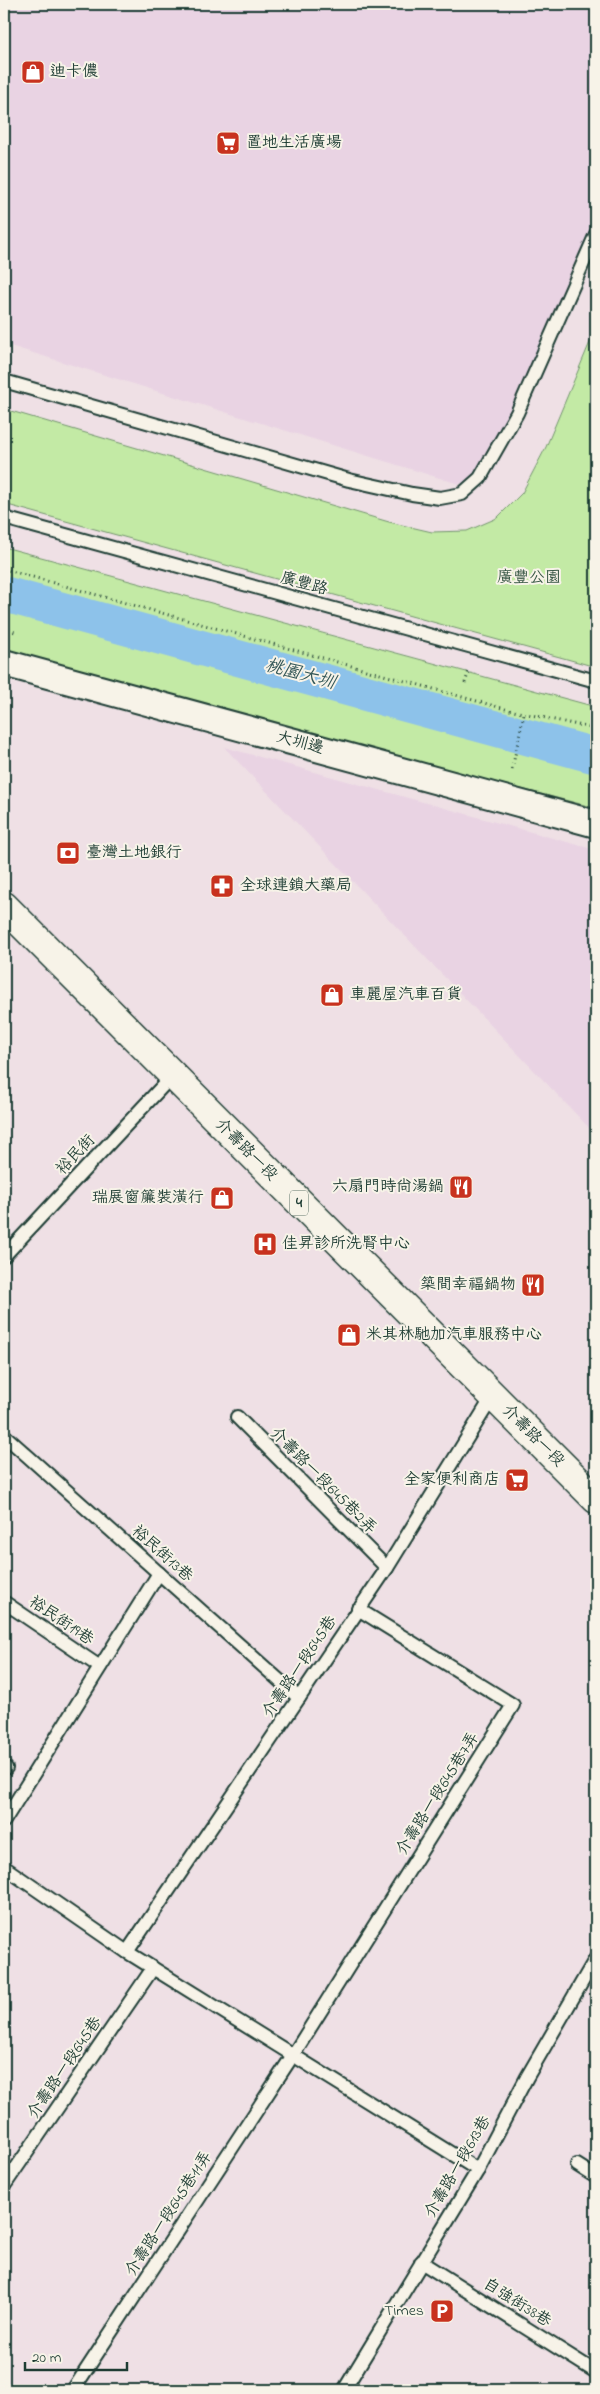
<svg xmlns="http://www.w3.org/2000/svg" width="600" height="2394" viewBox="0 0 600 2394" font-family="'Indie Flower','LXGW WenKai TC',sans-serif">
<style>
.built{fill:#e9d3e3}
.green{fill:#c3eaa5;stroke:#71946c}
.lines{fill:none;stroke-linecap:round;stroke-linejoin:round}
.canal{stroke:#8dc2ea;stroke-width:36}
.service-casing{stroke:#1f3d34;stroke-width:16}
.minor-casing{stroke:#1f3d34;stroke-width:30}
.primary-casing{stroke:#1f3d34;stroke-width:31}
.path{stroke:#1f3d34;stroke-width:3;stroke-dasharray:1 4;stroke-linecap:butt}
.service{stroke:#f7f3e8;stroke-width:12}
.minor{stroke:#f7f3e8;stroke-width:26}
.primary{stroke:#f7f3e8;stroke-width:28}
.labels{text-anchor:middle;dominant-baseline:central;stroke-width:4;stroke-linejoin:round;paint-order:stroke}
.shield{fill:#f7f3e8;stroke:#60746a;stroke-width:1}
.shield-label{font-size:15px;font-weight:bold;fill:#1f3d34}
.poi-label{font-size:16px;fill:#1f3d34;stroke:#f7f3e8;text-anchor:start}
.park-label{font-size:16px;fill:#385745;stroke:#f7f3e8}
.street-label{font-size:16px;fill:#1f3d34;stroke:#f7f3e8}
.water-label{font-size:18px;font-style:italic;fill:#355858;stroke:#f7f3e8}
</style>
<rect width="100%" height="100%" fill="#efe0e5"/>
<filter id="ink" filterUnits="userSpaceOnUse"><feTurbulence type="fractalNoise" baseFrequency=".02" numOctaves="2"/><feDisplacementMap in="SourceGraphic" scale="10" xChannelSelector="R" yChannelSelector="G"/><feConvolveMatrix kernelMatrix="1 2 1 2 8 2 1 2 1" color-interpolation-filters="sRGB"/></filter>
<g filter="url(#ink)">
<g class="built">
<path d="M4 4H596V226L492 472 459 484 4 344Z"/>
<path d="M224 747 596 850V1135Z"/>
</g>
<g class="green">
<path d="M596 328V667L4 504V409L389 522 432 532 467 531 497 518 522 493 546 447Z"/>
<path d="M4 547 596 707V808L4 657Z"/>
</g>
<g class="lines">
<path class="canal" d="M4 594 596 756"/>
<g class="service-casing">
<g id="service">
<path d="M4 381 349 480 412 494 440 498 462 494 480 478 517 413 596 234"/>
<path d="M4 518 596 681"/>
<path d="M4 1256 172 1076"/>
<path d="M237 1417 387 1568"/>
<path d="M4 1435 299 1698"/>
<path d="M4 1602 100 1667"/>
<path d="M4 1767 6 1768"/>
<path d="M4 1821 159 1573"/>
<path d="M4 1867 127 1952 478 2170"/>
<path d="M127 1952 387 1568 493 1396"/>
<path d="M577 2165 596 2177"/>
<path d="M4 2186 153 1968"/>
<path d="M421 2262 596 2372"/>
<path d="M73 2390 293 2055 513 1705 358 1609"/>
<path d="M344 2390 478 2170 527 2077 596 1958"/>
</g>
</g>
<g class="minor-casing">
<path id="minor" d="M4 663 596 824"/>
</g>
<g class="primary-casing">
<path id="primary" d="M4 906 596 1499"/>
</g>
<g class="path">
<path d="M4 569 509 710 596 729"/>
<path d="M4 628 15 632"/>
<path d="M465 683 469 671"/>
<path d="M512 769 524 714"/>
</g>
<use href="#service" class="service"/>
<use href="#minor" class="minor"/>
<use href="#primary" class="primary"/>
</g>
</g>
<defs>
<g id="shop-square" transform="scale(1.25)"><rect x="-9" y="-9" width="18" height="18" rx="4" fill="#c8321e" stroke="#f7f3e8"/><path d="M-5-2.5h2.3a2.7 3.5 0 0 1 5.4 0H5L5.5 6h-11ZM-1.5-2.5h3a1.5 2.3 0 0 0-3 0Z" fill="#fff"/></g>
<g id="supermarket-square" transform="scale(1.25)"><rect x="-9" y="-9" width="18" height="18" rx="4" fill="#c8321e" stroke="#f7f3e8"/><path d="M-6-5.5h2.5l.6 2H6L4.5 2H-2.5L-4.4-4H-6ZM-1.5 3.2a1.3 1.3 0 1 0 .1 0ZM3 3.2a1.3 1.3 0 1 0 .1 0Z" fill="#fff"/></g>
<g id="bank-square" transform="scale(1.25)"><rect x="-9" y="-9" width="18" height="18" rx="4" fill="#c8321e" stroke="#f7f3e8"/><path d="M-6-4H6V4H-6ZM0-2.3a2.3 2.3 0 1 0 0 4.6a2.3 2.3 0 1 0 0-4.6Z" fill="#fff"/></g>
<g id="pharmacy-square" transform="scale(1.25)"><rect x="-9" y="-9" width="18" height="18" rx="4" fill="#c8321e" stroke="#f7f3e8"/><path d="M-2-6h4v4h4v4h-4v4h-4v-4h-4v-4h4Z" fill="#fff"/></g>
<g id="restaurant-square" transform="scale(1.25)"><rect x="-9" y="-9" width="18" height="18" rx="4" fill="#c8321e" stroke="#f7f3e8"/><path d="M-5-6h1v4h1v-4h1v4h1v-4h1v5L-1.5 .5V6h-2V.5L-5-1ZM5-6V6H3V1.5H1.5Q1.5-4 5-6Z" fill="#fff"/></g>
<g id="hospital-square" transform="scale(1.25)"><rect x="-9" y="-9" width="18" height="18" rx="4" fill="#c8321e" stroke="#f7f3e8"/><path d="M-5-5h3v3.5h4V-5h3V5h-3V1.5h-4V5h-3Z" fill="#fff"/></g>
<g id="parking-square" transform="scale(1.25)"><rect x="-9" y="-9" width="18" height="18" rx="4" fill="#c8321e" stroke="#f7f3e8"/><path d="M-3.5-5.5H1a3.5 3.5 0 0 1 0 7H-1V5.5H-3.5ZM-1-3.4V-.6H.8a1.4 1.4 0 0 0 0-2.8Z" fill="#fff"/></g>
</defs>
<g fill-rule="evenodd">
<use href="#shop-square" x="33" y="72"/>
<use href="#supermarket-square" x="228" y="143"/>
<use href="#bank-square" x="68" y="853"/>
<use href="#pharmacy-square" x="222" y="886"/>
<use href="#shop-square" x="332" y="995"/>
<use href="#restaurant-square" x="461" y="1187"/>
<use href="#shop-square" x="222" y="1198"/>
<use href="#hospital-square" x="265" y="1244"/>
<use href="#restaurant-square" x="533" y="1285"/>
<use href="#shop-square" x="349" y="1335"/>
<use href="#supermarket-square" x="517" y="1480"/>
<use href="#parking-square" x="442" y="2311"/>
</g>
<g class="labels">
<rect class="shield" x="290" y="1190.5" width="18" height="25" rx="4"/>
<g class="shield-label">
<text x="299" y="1203">4</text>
</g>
<g class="poi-label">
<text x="50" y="72">迪卡儂</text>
<text x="246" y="143">置地生活廣場</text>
<text x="86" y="853">臺灣土地銀行</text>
<text x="240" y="886">全球連鎖大藥局</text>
<text x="350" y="995">車麗屋汽車百貨</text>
<text x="444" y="1187" text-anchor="end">六扇門時尚湯鍋</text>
<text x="204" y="1198" text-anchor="end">瑞展窗簾裝潢行</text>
<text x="282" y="1244">佳昇診所洗腎中心</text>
<text x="516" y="1285" text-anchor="end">築間幸福鍋物</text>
<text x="366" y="1335">米其林馳加汽車服務中心</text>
<text x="500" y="1480" text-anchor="end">全家便利商店</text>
<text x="424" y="2311" text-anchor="end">Times</text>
</g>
<g class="park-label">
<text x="529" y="578">廣豐公園</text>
</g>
<g class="street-label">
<text transform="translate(304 584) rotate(15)">廣豐路</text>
<text transform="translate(300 743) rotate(15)">大圳邊</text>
<text transform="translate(246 1150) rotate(45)">介壽路一段</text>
<text transform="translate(76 1155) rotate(-47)">裕民街</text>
<text transform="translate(533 1436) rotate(45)">介壽路一段</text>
<text transform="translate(323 1481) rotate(45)">介壽路一段645巷2弄</text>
<text transform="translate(162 1554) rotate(42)">裕民街13巷</text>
<text transform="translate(61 1621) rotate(34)">裕民街19巷</text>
<text transform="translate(300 1667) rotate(-56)">介壽路一段645巷</text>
<text transform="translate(438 1794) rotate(-58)">介壽路一段645巷7弄</text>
<text transform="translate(65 2068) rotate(-56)">介壽路一段645巷</text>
<text transform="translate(458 2167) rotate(-60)">介壽路一段613巷</text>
<text transform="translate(169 2214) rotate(-57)">介壽路一段645巷11弄</text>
<text transform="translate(517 2303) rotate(32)">自強街38巷</text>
</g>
<g class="water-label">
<text transform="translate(300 675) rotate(15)">桃園大圳</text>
</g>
</g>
<rect width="600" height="2394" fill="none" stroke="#f7f3e8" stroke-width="20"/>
<rect x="10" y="10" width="580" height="2374" fill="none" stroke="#1f3d34" stroke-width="2" filter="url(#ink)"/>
<path d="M25 2362v8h102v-8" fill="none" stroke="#1f3d34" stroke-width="2.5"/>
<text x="32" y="2362" font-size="15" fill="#1f3d34" stroke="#f7f3e8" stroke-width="4" paint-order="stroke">20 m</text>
</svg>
